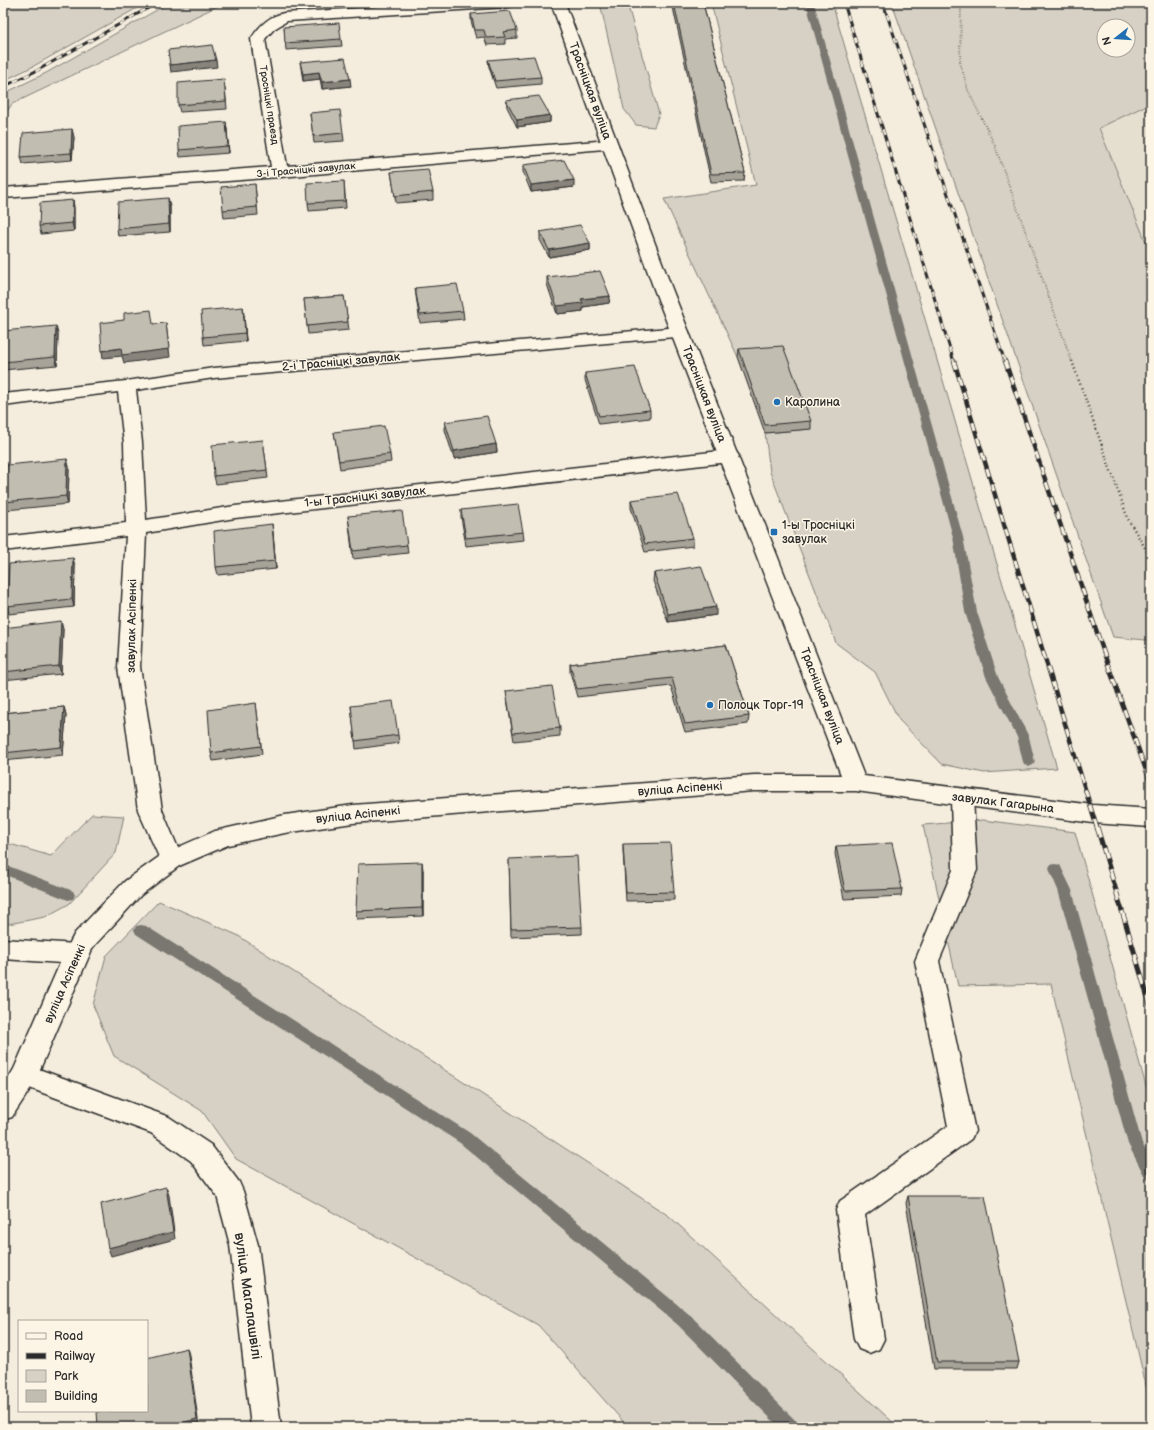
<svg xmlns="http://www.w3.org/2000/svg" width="1154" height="1430" viewBox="0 0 1154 1430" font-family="'Balsamiq Sans',sans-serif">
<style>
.built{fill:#e5dfd0;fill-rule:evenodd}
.green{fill:#d6d1c4;stroke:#807e78;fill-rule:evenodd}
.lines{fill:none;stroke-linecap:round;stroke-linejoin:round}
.stream{fill:#7a7771;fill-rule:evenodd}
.service-casing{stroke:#2b2b2b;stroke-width:3}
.minor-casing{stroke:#2b2b2b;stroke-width:3}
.tertiary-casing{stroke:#2b2b2b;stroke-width:3}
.path-far1{stroke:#2b2b2b;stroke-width:2;stroke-dasharray:0.5 2;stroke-linecap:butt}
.path{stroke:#2b2b2b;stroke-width:2.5;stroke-dasharray:1 3;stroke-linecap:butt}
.service{fill:#fcf5e5;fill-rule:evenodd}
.minor{fill:#fcf5e5;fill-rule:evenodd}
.tertiary{fill:#fcf5e5;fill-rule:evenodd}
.rail-far2-casing{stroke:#2b2b2b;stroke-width:3}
.rail-far1-casing{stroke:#2b2b2b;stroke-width:4.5}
.rail-casing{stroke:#2b2b2b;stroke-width:5}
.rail-far2{stroke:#fcf5e5;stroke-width:2;stroke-dasharray:6;stroke-linecap:butt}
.rail-far1{stroke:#fcf5e5;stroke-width:3;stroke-dasharray:8;stroke-linecap:butt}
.rail{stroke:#fcf5e5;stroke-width:3.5;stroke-dasharray:11;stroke-linecap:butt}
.wall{fill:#a7a398;stroke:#2b2b2b}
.shaded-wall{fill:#88847c;stroke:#2b2b2b}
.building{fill:#c2bdb1;stroke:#2b2b2b}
.poi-dot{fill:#1f6fb2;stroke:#fcf5e5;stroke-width:1.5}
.labels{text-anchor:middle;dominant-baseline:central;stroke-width:3;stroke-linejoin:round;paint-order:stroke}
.far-street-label{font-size:10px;fill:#2b2b2b;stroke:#fcf5e5}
.street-label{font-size:12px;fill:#2b2b2b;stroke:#fcf5e5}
.poi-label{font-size:12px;fill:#2b2b2b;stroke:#fcf5e5;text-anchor:start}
.near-street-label{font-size:14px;fill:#2b2b2b;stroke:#fcf5e5}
</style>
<rect width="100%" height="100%" fill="#f4edde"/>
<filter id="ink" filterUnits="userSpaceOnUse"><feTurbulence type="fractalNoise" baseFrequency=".025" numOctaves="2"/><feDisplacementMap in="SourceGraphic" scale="8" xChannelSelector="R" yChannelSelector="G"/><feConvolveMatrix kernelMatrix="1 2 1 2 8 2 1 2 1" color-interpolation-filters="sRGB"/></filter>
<g filter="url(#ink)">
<path class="built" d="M1048 3H1151V254ZM1104 26H1128V50H1104Z"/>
<g class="green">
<path d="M3 3H146L32 67 3 81Z"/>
<path d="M169 3H224L12 104 3 117V94L46 73Z"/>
<path d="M600 3H627L659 114 654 127 636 125 624 109Z"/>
<path d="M711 3H832L1057 768 984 773 942 764 899 720 875 672 836 643 770 472 765 433 810 429 782 353 738 357 664 199 756 185Z"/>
<path d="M892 3H1144L1151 13V103L1099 128 1151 254V638L1146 640 1113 637ZM1104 26H1128V50H1104Z"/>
<path d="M92 814 124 816 116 853 69 904 45 917 3 925V842L51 856Z"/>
<path d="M983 820 1075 832 1151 1104V1407L1051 984 958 986 923 825Z"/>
<path d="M159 901 237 935 669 1216 898 1427H628L538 1325 236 1159 202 1111 114 1056 93 1005 106 956Z"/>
</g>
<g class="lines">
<g class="stream">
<path d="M806 3H814L963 537 977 612 998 677 1029 737 1035 762 1033 765 1029 767 1025 765 1023 762 1017 737 986 677 965 612 953 537Z"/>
<path d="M3 864 73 891 75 895 73 899 68 900 3 874Z"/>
<path d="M1055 864 1060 865 1072 890 1142 1143 1151 1160V1181L1146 1179 1128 1144 1058 890 1049 869 1050 865Z"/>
<path d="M141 925 146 926 470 1133 690 1315 796 1421 798 1427H779L678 1325 460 1143 136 934 134 930 136 926Z"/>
</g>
<g class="service-casing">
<path id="service" d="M962 789 970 792 973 798 977 870 939 961 975 1131 971 1139 865 1215 884 1339 879 1349 869 1353 859 1349 854 1339 836 1210 840 1201 948 1126 915 961 953 870 951 798 954 792Z"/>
</g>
<g class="minor-casing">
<g id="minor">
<path d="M440 3H514L512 6 507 7 287 21 274 29 265 39 287 166 610 140 616 142 618 145 616 148 280 177 3 198V188L271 167 251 39C259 26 269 16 284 13Z"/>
<path d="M680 327 686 328 689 332 686 336 214 378 136 390 142 443 146 520 235 506 729 450 736 452 739 456 736 460 729 462 235 518 146 533 140 667 162 810 183 860 179 866 171 869 163 866 138 810 118 667 126 536 3 551V537L126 523 124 443 118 392 3 406V394L126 381 214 368Z"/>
<path d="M3 939 76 944 85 947 88 954 85 961 76 964 3 959Z"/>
<path d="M25 1064 169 1117 211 1145 239 1182 243 1191 258 1245 281 1427H251L230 1245 217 1196 191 1161 151 1133 16 1083 12 1075 16 1067Z"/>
</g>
</g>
<g class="tertiary-casing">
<path id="tertiary" d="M551 3H565L672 289 864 776 1093 805 1151 809V827L1093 823 856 791H754L353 823 285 833 228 845 179 866 141 895 93 947 34 1083 12 1117 3 1120V1087L14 1069 64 954 75 933 125 881 163 854 215 831 285 815 353 805 754 775H841L654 289Z"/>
</g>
<path class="path-far1" d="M959 3 961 8 960 62 968 90 995 146 1072 362"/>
<path class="path" d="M1072 361 1128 519 1151 558"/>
<use href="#service" class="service"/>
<use href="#minor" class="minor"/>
<use href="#tertiary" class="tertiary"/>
<g class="rail-far2-casing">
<g id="rail-far2">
<path d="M844 3 954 362"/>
<path d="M883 3 1005 362"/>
<path d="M3 87 38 70 157 3"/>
</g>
</g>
<g class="rail-far1-casing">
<g id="rail-far1">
<path d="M954 361 1097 828"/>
<path d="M1005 361 1107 662 1151 784"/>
</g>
</g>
<g class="rail-casing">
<path id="rail" d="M1097 827 1151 1008"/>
</g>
<use href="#rail-far2" class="rail-far2"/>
<use href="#rail-far1" class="rail-far1"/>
<use href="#rail" class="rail"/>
</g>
<g class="wall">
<path d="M672 3H703L745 173 744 181 711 182Z"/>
<path d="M471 14 517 30V38L505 39V44L487 45 484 37 476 38 471 21Z"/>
<path d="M284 27 341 39 342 46 286 50Z"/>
<path d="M488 60 541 77V84L496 88 489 67Z"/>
<path d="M300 62 351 86 322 89 320 79 303 81Z"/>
<path d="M225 87 227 109 180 112 178 105Z"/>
<path d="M506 100 550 115V122L517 127 507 107Z"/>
<path d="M310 113 343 133 344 141 314 143Z"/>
<path d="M226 122 229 153 180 157 179 150Z"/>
<path d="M74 137 72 160 23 164 21 157Z"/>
<path d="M523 165 574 187 531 192 523 172Z"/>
<path d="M391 172 433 192V200L396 203Z"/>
<path d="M344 181 346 208 309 211 308 203Z"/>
<path d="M255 184 258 215 224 218 223 210Z"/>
<path d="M73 200 74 208V231L41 234 39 226Z"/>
<path d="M170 206V232L118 236 117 229Z"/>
<path d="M540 232 590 243V250L549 257 540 240Z"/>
<path d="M547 277 610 296 609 303 583 307V311L557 314 547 284Z"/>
<path d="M415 288 463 311 464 319 420 323 416 296Z"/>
<path d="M344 296 349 330 308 334 304 299Z"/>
<path d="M244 315 246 341 204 345 203 337Z"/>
<path d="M3 331 58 334 57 365 3 370Z"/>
<path d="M739 349 811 421V429L765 433 738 357Z"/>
<path d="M585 373 650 410V418L599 424 585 380Z"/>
<path d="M445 422 496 444 497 452 454 459 445 430Z"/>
<path d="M334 432 390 454 391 462 340 469Z"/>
<path d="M263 440 268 478 216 484 214 476Z"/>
<path d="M67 459 69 467 68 504 6 510 4 502Z"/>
<path d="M631 500 693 538V546L645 552 631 508Z"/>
<path d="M461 510 523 532 524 540 466 546 461 517Z"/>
<path d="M348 516 407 545 408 553 353 559Z"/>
<path d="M272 524 276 569 218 575 216 567Z"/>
<path d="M75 566 74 607 9 614 7 606Z"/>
<path d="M654 573 716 615 668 622 653 581Z"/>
<path d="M3 628 63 629 61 674 3 680Z"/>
<path d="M726 645 749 716 748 724 685 732 671 686 577 697 570 672V664Z"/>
<path d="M506 691 560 728V736L514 741 507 699Z"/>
<path d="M256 703 262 754 213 761 211 753Z"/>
<path d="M351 706 398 735 399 743 356 749Z"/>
<path d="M64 707 66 715 63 755 3 761V713Z"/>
<path d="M623 844 674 892V900L626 901 623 851Z"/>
<path d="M836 846 902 889 901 896 844 899 835 854Z"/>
<path d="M509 859 582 927V934L511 937Z"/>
<path d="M423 870V916L357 919 356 911Z"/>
<path d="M908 1196 1019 1362 1017 1369H934L906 1203Z"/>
</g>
<g class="shaded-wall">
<path d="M216 60 217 67 171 72 170 65Z"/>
<path d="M319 72 320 79 303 81V74Z"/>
<path d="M350 79 351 86 322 89V82Z"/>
<path d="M550 115V122L517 127V120Z"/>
<path d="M226 122 227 129 229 153 228 146Z"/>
<path d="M72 129 74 137 72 160 71 153Z"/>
<path d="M574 180V187L531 192V185Z"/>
<path d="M168 198 170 206V232L169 224Z"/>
<path d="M73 200 74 208V231L72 223Z"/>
<path d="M590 243V250L549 257V250Z"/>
<path d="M610 296 609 303 583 307V311L557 314V306L581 299Z"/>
<path d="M243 307 244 315 246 341 245 333Z"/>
<path d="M166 323 170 357 124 363 122 356 103 358 102 351 121 348Z"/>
<path d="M56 326 58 334 57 365 55 357Z"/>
<path d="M496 444 497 452 454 459V451Z"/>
<path d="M67 459 69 467 68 504 66 496Z"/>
<path d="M272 524 273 532 276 569 275 561Z"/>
<path d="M73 558 75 566 74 607 72 599Z"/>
<path d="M716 607V615L668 622V614Z"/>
<path d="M61 621 63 629 61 674 59 666Z"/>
<path d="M64 707 66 715 63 755 61 747Z"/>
<path d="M422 862 423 870V916L422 908Z"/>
<path d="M166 1187 169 1195 175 1239 111 1256 108 1248Z"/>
<path d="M187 1348 189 1355 199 1426 194 1427H166Z"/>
</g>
<g class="building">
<path d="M674 3H703L745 173 711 174Z"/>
<path d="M510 11 517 30 503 32 505 37 486 38 484 30H475L471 14Z"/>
<path d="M339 23 341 39 285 43 284 27Z"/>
<path d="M212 45 216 60 170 65 168 50Z"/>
<path d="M534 56 541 77 495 81 488 60Z"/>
<path d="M345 58 350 79 322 82 319 72 303 74 300 62Z"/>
<path d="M224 79 226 101 178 105V83Z"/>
<path d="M539 96 550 115 517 120 506 100Z"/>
<path d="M340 110 343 133 313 136 310 113Z"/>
<path d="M226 122 228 146 179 150 178 126Z"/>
<path d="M72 129 71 153 21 157 23 133Z"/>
<path d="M564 160 574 180 531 185 523 165Z"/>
<path d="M428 169 433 192 395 196 391 172Z"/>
<path d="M344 181 345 201 308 203 307 183Z"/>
<path d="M255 184 257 207 223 210 221 187Z"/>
<path d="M168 198 169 224 117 229 118 202Z"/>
<path d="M73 200 72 223 39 226 40 203Z"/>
<path d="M580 225 590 243 549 250 540 232Z"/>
<path d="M600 271 610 296 581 299 583 303 557 306 547 277Z"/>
<path d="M457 284 463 311 420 315 415 288Z"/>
<path d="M344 296 348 322 307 326 304 299Z"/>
<path d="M243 307 245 333 203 337 201 311Z"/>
<path d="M151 310 153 324 166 323 169 349 122 355 121 348 102 351 100 323 124 320V313Z"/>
<path d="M56 326 55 357 3 362V331Z"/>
<path d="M783 346 811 421 765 425 739 349Z"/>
<path d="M635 367 650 410 599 416 585 373Z"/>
<path d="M487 416 496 444 454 451 445 422Z"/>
<path d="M384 426 390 454 339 461 334 432Z"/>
<path d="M263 440 267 470 214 476 212 445Z"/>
<path d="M67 459 66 496 4 502 7 465Z"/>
<path d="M678 494 693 538 645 544 631 500Z"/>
<path d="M518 504 523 532 466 538 461 510Z"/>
<path d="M402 511 407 545 353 551 348 516Z"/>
<path d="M272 524 275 561 216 567 214 531Z"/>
<path d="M73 558 72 599 7 606 9 564Z"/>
<path d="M701 566 716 607 668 614 654 573Z"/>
<path d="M61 621 59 666 3 672V628Z"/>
<path d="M726 645 749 716 685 724 672 678 577 689 570 664Z"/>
<path d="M552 686 560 728 513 733 506 691Z"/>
<path d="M393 701 398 735 355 741 351 706Z"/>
<path d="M256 703 261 746 211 753 208 710Z"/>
<path d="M64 707 61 747 3 753V713Z"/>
<path d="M670 843 674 892 626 893 623 844Z"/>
<path d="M892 843 902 889 845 891 836 846Z"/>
<path d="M577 856 582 927 511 929 509 859Z"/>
<path d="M422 862V908L356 911 358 864Z"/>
<path d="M166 1187 173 1232 108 1248 101 1204Z"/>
<path d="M908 1196H985L1019 1362H937Z"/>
<path d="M187 1348 197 1419 166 1427H98L97 1411H147V1358Z"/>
</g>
</g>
<g class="poi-dot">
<circle cx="777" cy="402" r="4"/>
<rect x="770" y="528" width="8" height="8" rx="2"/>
<circle cx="710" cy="705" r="4"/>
</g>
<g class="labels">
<g class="far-street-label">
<text transform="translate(269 105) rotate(81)">Тросніцкі праезд</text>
<text transform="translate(306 170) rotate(-5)">3-і Трасніцкі завулак</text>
</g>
<g class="street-label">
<text transform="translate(590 91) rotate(70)">Трасніцкая вуліца</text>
<text transform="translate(341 362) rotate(-5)">2-і Трасніцкі завулак</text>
<text transform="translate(704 394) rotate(69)">Трасніцкая вуліца</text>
<text transform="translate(365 497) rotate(-6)">1-ы Трасніцкі завулак</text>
<text transform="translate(132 626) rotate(-89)">завулак Асіпенкі</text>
<text transform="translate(822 696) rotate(69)">Трасніцкая вуліца</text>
<text transform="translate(680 789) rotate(-4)">вуліца Асіпенкі</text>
<text transform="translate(1003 803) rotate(7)">завулак Гагарына</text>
<text transform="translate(358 815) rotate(-6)">вуліца Асіпенкі</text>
<text transform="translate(65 984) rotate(-66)">вуліца Асіпенкі</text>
</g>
<g class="poi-label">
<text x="785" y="402">Каролина</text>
<text x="782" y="525">1-ы Тросніцкі<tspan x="782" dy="14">завулак</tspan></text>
<text x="718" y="705">Полоцк Торг-19</text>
</g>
<g class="near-street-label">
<text transform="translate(248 1296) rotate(82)">вуліца Магалашвілі</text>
</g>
</g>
<rect width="1154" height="1430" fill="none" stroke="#fcf5e5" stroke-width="16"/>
<rect x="8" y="8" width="1138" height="1414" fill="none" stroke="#2b2b2b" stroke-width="1.5" filter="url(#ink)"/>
<rect x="18" y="1320" width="130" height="92" fill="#fcf5e5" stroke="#a8a49b"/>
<rect x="26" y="1333" width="20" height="6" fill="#fcf5e5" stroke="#a8a49b"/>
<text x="54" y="1340" font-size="12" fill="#2b2b2b">Road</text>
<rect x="26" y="1353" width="20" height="6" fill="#2b2b2b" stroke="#a8a49b"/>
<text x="54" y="1360" font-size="12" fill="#2b2b2b">Railway</text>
<rect x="26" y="1370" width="20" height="12" fill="#d6d1c4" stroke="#a8a49b"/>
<text x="54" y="1380" font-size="12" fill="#2b2b2b">Park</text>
<rect x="26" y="1390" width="20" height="12" fill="#c2bdb1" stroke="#a8a49b"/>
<text x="54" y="1400" font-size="12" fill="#2b2b2b">Building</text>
<g transform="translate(1116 38) rotate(253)"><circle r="19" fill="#fcf5e5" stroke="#a8a49b"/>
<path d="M0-3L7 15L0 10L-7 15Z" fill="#1f6fb2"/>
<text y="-6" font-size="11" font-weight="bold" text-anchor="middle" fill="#2b2b2b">N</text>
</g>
</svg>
